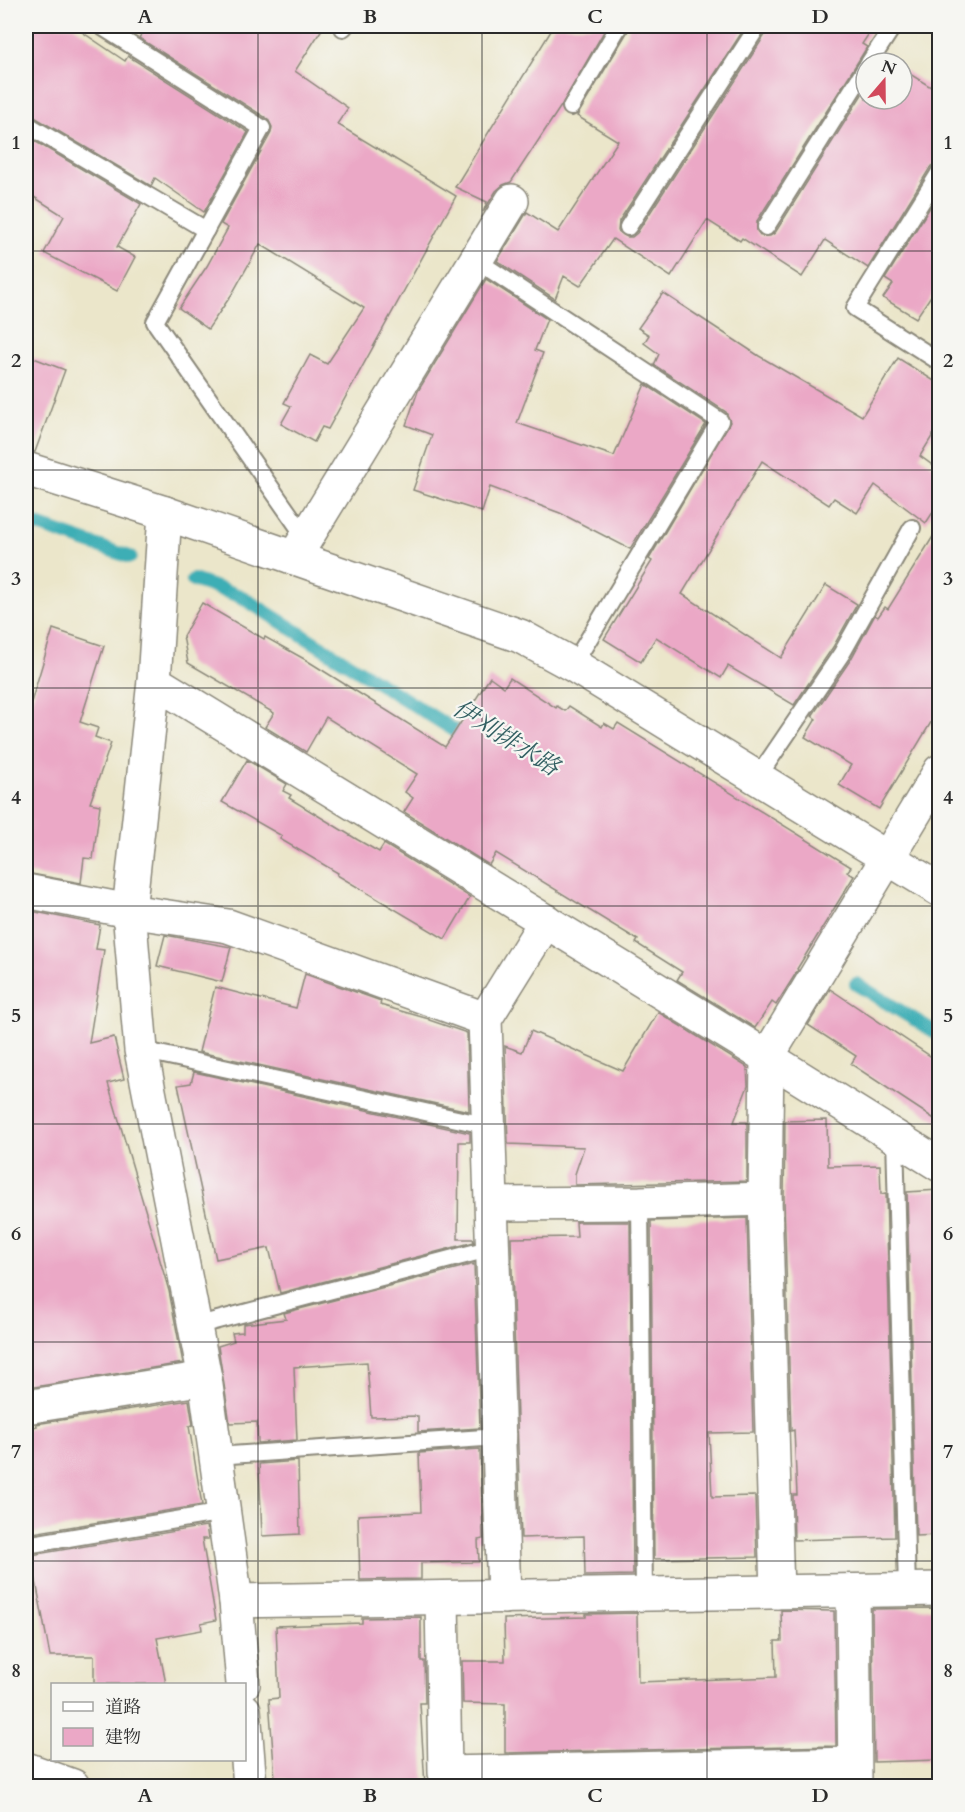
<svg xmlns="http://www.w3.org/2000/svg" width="965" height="1812" viewBox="0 0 965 1812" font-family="Cardo,'Noto Serif JP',serif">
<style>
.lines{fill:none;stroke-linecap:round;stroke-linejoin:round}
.stream{stroke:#3caeb5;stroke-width:14}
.building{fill:#eba8c6}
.lane-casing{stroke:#8b887a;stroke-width:20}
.street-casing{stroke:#8b887a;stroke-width:36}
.secondary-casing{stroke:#8b887a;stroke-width:36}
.lane{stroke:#fff;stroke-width:16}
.street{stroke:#fff;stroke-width:33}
.secondary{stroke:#fff;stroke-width:33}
.grid{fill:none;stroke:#2b2b2b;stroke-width:1.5;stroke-opacity:0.55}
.labels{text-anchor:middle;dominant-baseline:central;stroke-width:4.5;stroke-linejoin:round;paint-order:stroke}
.water-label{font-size:24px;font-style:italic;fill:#325f62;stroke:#f6f6f2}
.neatline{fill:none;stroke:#2b2b2b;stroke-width:2}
.grid-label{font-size:20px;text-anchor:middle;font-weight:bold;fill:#2b2b2b}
</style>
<rect width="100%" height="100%" fill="#f6f6f2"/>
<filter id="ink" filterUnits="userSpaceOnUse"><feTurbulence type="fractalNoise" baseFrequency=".0167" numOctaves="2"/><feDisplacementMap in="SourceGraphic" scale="12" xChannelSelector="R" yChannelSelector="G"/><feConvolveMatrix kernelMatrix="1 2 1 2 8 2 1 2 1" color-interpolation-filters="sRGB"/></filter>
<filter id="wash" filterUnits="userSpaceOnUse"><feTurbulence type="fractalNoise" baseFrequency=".008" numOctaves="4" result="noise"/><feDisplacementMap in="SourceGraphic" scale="24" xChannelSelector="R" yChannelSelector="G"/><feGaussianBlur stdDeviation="1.35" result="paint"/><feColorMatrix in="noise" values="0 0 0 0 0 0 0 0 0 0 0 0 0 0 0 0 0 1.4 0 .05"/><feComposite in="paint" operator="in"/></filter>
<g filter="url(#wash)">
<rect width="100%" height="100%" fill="#ebe6ca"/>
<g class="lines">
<g class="stream">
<path d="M26 521 130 557"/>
<path d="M193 580 240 596 470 740"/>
<path d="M856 984 940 1035"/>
</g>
</g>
<g id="blocks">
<g class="building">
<path d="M26 26H73L125 61 128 56 248 132 204 212 155 178 151 186 31 115 26 114Z"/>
<path d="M146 26H324L295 71 348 108 337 124 456 196 328 429 322 427 314 442 281 424 291 406 284 403 310 355 327 364 364 308 260 244 232 294 208 329 179 308 207 266 228 228 221 224 271 133 272 127 268 119 139 38Z"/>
<path d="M554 26H607L561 106 511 182 503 185 496 191 483 212 487 202 455 187Z"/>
<path d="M629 26H746L619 221 618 231 627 237H632L637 233 767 32 768 26H874L862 44 867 47 859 60 757 221V231L761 236H770L775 233 866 88V99H902V69L939 92V162L931 166 868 268 825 240 802 277 742 238 740 241 707 220 671 277 613 239 580 286 564 276 555 299 497 261 527 212 558 232 618 141 577 116 628 31Z"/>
<path d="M26 136 141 204 117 247 135 257 117 291 44 253 64 216 26 192Z"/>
<path d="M939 193V284L916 318 883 298 893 284 885 279Z"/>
<path d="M486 279 547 319 535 350 543 353 517 423 614 456 645 384 706 424 630 549 560 513 490 487 482 512 413 490 432 435 406 425 418 391Z"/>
<path d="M663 293 759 356 862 416 898 358 939 384V425L920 456 939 470V503L926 523 875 485 857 513 834 498 829 505 762 461 682 594 781 658 826 585 857 604 833 647 794 705 728 666 721 678 656 637 641 662 604 639 652 561 649 559 730 422 726 412 654 365 659 354 644 343 649 335 638 328Z"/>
<path d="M26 355 65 370 35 452 26 451Z"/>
<path d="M939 527V709L879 809 839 785 851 765 805 737 816 719 812 716 851 659 875 615 878 617 885 607 888 609Z"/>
<path d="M202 603 264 639 265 637 306 660 445 747 490 677 504 687 510 678 556 708 557 706 565 711 569 706 602 727 604 723 614 729 618 723 851 867 847 872 854 876 797 969 798 970 776 1005 772 1002 755 1028 677 980 682 972 636 943 638 940 496 853 489 865 404 812 413 798 405 792 417 774 326 717 306 752 265 727 274 713 188 663 183 636Z"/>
<path d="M53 629 104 646 80 722 98 728 95 737 111 743 90 803 100 805 93 859 84 858 81 883 26 873V719Z"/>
<path d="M247 760 287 784 283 791 291 795 289 798 358 840 379 852 384 844 470 897 445 939 337 875 338 873 280 839 282 836 222 802Z"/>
<path d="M26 910 100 925 96 949 104 950 89 1043 114 1037 124 1079 108 1083 169 1291 183 1363 28 1388 26 1374Z"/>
<path d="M165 935 231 947 222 982 157 966Z"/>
<path d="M305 974 381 1001 380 1005 429 1019V1020L467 1033 469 1111 199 1052 215 987 296 1008Z"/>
<path d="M830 989 939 1062V1122L851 1064 856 1056 808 1025Z"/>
<path d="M658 1012 747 1067 748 1086 734 1122H747V1181L575 1185V1174L584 1147 508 1144 505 1046 522 1052 531 1031 623 1071Z"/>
<path d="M194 1072 470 1133V1142H459L458 1239H473L474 1242 280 1293 269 1248 216 1259 178 1085 191 1083Z"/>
<path d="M827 1120 828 1166 880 1165 881 1194 886 1193 895 1537 794 1540 793 1495H797L794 1430 791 1431 784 1199 785 1121Z"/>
<path d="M939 1190V1535L916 1536 907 1192Z"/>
<path d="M747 1218 753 1432 709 1433 712 1497 755 1496 757 1557 654 1559 651 1221Z"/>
<path d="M576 1222H630L633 1575 585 1576 584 1536 521 1538 511 1238 577 1237Z"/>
<path d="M474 1264 480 1428 418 1432V1416L371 1417 367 1362 294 1367 297 1440 258 1443 257 1422 230 1423 218 1346 234 1341 232 1333 243 1332V1324L286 1319 284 1313Z"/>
<path d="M189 1400 193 1425 189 1426 202 1505 27 1534 26 1524V1429L37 1426 36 1424Z"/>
<path d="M480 1449 483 1539 478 1540 479 1562 421 1563V1579L360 1580 358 1515 421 1512 419 1453Z"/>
<path d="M298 1461 300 1534 262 1536 259 1464Z"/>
<path d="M206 1526 208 1539H202L216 1620 201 1623 202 1630 157 1638 166 1684H94V1656H50L31 1555Z"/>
<path d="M938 1608 939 1760 874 1762 872 1609Z"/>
<path d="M781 1610 834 1611 836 1746 505 1753V1704L463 1703 462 1661H505L504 1619 586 1617V1614L637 1613 638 1682 776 1677 775 1641H782Z"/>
<path d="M421 1617V1661H424L425 1703H420L425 1786H294V1785H287V1779H275L269 1699 279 1698 276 1626 362 1623V1618Z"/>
<path d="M836 1783 837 1786H684Z"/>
</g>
</g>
</g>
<g filter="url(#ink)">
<use href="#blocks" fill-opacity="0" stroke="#8b887a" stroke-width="1.5"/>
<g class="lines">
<g class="lane-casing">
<g id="lane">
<path d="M101 26 262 128 155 322 306 538"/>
<path d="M343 28 345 26"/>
<path d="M869 63 893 26"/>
<path d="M571 107 619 26"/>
<path d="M26 124 206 230"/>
<path d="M940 172 855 308 940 362"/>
<path d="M628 227 758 26"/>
<path d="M766 227 866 68"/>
<path d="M476 260 720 421 573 665"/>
<path d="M757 778 842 653 912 528"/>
<path d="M141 1050 489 1126"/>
<path d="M895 1137 907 1590"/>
<path d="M640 1203 644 1594"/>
<path d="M195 1326 492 1248"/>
<path d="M216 1456 499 1437"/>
<path d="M26 1545 224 1512"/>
</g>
</g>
<g class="street-casing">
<g id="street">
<path d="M26 469 165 513 520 636 573 665 940 890"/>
<path d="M165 513 154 681 129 911 141 1050 205 1378 236 1601 243 1684"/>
<path d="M294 558 512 201"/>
<path d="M154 681 767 1057 940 1165"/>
<path d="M26 891 129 911 228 926 485 1019"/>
<path d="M492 1204 640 1203 765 1199"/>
<path d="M26 1407 205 1378"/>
<path d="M853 1591 855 1784"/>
<path d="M777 1592 765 1199 767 1057 940 771"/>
<path d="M504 1597 485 1019 546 921"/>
<path d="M442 1598 445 1773 854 1764"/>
<path d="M236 1601 940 1589"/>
<path d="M244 1710 250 1786"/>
</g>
</g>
<g class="secondary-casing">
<path id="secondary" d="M26 1769 73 1786"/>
</g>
<use href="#lane" class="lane"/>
<use href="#street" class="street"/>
<use href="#secondary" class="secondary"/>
</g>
</g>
<path class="grid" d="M258 26V1786M482 26V1786M707 26V1786M26 251H940M26 470H940M26 688H940M26 906H940M26 1124H940M26 1342H940M26 1561H940"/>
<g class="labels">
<g class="water-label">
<text transform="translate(506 738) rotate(32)">伊刈排水路</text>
</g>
</g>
<rect width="965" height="1812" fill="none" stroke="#f6f6f2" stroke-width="66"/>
<rect x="51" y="1683" width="195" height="78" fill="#f6f6f2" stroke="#a5a5a2" stroke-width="1.5"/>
<rect x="63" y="1702" width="30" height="9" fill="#ffffff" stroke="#a5a5a2" stroke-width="1.5"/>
<text x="105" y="1713" font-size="18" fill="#2b2b2b">道路</text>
<rect x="63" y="1728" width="30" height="18" fill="#eba8c6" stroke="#a5a5a2" stroke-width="1.5"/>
<text x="105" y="1743" font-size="18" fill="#2b2b2b">建物</text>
<g transform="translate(884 81) rotate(20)"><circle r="28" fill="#f6f6f2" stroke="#a5a5a2" stroke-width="1.5"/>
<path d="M0-4.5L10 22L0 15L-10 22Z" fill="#d1495b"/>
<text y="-9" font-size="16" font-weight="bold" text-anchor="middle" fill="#2b2b2b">N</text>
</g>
<rect x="33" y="33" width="899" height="1746" class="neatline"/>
<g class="grid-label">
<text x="145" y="23">A</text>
<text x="370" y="23">B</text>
<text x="595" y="23">C</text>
<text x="820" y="23">D</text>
<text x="16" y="149">1</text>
<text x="948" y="149">1</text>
<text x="16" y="367">2</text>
<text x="948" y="367">2</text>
<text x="16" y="585">3</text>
<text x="948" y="585">3</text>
<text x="16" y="804">4</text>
<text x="948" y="804">4</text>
<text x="16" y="1022">5</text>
<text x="948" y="1022">5</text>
<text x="16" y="1240">6</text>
<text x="948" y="1240">6</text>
<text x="16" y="1458">7</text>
<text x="948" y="1458">7</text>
<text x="16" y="1677">8</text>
<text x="948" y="1677">8</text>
<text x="145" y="1802">A</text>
<text x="370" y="1802">B</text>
<text x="595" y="1802">C</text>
<text x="820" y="1802">D</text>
</g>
</svg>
